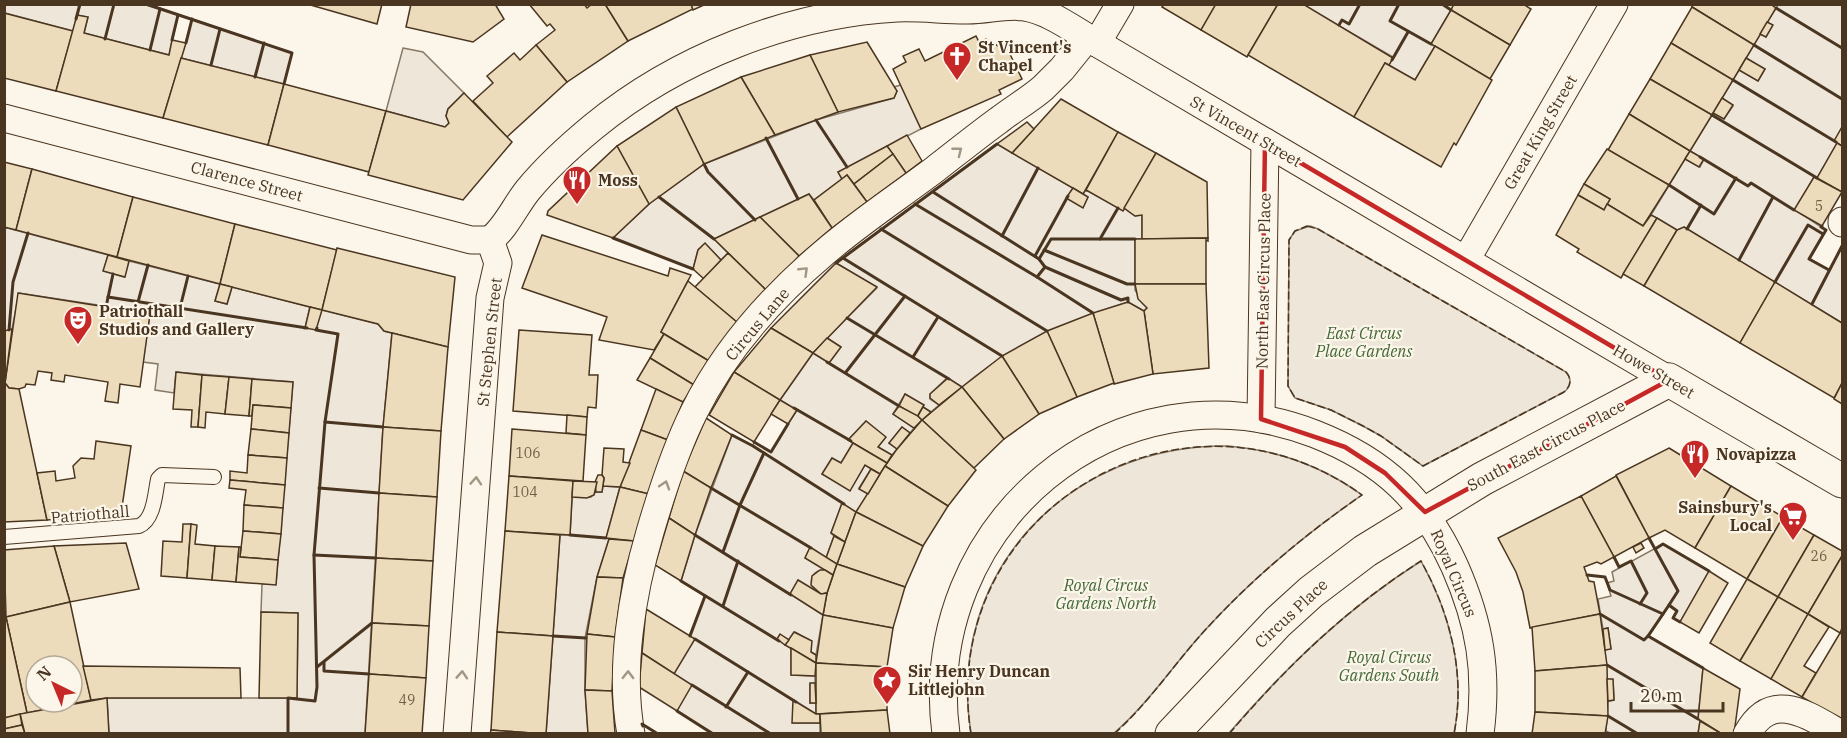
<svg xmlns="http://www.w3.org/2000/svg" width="1847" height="738" viewBox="0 0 1847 738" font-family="'IBM Plex Serif',serif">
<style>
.green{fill:#ede6d9;stroke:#887966;stroke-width:1.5}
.building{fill:#ecdcbc;stroke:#4a3520;stroke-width:1.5;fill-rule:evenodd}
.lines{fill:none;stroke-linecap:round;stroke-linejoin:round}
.lane-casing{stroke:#4a3520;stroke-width:16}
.street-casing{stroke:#4a3520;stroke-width:29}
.secondary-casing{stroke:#4a3520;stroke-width:35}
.lane{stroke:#fbf6e9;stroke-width:14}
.street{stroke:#fbf6e9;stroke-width:27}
.secondary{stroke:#fbf6e9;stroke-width:33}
.fence{stroke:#4a3520;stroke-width:1.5;stroke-dasharray:8 3;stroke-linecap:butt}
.wall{stroke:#4a3520;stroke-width:3}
.oneway{stroke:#a29684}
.marked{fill:none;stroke:#c62828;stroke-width:4.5;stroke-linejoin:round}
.labels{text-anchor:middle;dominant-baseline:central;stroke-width:4.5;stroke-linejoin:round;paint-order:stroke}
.number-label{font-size:14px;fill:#725f47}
.poi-label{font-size:16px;font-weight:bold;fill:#4a3520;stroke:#fbf6e9;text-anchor:start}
.street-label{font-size:16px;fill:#4a3520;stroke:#fbf6e9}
.park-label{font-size:16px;font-style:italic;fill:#436837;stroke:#fbf6e9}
</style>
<rect width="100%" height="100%" fill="#fbf6e9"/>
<g class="green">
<path d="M4 5H146L178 15 169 55 84 33 88 17 77 15 73 31 5 13Z"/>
<path d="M1303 5H1454L1431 44 1435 46 1415 80 1389 65 1393 57Z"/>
<path d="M1778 5H1842V127L1835 141 1837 143 1817 178 1814 177 1795 210 1826 230 1810 259 1829 270 1842 246V323L1687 229 1684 227 1677 230 1651 215 1685 159 1700 167 1704 159 1690 151 1713 113 1724 119 1733 106 1722 98 1739 70 1758 81 1765 69 1746 58 1760 34 1766 37 1772 25 1767 22Z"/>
<path d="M192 19 292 53 284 84 181 58Z"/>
<path d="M403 48 423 52 464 93 448 109 446 116 449 123 445 127 386 111Z"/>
<path d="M901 85 921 129 838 172 842 179 814 200 809 194 714 239 728 253 721 260 705 244 698 250 693 269 613 238 649 204 704 164 816 120 894 98 897 91 894 87Z"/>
<path d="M997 144 1073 188 1067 198 1083 207 1088 197 1083 194 1086 190 1123 210 1124 208 1135 216 1142 215V239H1135V290L1147 308 1144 311 1128 302C1065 322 1013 344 962 387L947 378 930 394V399L939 405 931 412 923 407 924 405 905 394 893 414 914 428 910 433 902 427 889 443 897 449 892 455 878 447 885 437 866 421 849 439 853 443 841 463 832 458 822 474 850 490 865 465 871 469 859 488 868 494 856 512 842 504 831 533 834 536 826 558 810 548 805 558 825 570C813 570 808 579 814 590L798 580 790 594 823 615 816 655 811 652V641L795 632 789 640 780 635 777 639 791 648V675L815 676V683L810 684V703H816V714L794 700 793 723H820V733H713L677 711 674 674 705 596 681 581 695 535 732 435 753 446 754 442 771 452 797 410 780 400 813 353 829 363 841 347 827 338 877 288 836 263Z"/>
<path d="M1310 226 1318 229 1566 372C1572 379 1571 387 1564 392L1423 466 1381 436 1363 426 1331 410 1295 398 1288 386 1289 240 1295 231Z"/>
<path d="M4 227 108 255 104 271 124 277 129 261 220 284 215 301 227 304 232 287 310 307 305 328 322 310 378 324 384 331 392 333 383 427 365 733H109L107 698H297L298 613 261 612 262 584H276L293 382 176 372 174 393 155 390 158 364 143 362 150 313 19 293 12 329 5 331Z"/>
<path d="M1228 446C1277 450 1322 466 1362 495 1307 533 1254 577 1208 627 1176 661 1150 702 1114 733H971C945 572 1069 444 1228 446Z"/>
<path d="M603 486 620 487 606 538 609 539 597 577 585 638V690L588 733 546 734 560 535H570L572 497H591L596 492H602Z"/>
<path d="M1663 544 1709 571 1680 622 1673 618 1677 611 1669 606 1649 636 1703 668 1698 719 1700 721 1698 733 1612 734 1606 731 1608 701 1614 700 1613 680 1607 679 1605 650 1611 649 1608 628 1603 629 1598 599 1611 596 1607 583 1614 581 1612 572Z"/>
<path d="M1421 561C1450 613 1466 674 1454 733H1229C1286 667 1347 608 1421 561Z"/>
</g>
<g class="building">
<path d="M307 4H382L377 24Z"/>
<path d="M411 4H495L504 19 473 42 406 27Z"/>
<path d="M529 4H584L587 8 592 4H605L628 41 567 82 536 45 555 30 550 24 547 26Z"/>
<path d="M605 4H691L693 9 628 41Z"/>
<path d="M691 4H706L693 10Z"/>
<path d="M1164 4H1216L1201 30 1162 7Z"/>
<path d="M1216 4H1278L1247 57 1201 30Z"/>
<path d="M1278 4H1303L1393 58 1389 65 1385 63 1354 117 1248 55Z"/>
<path d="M1454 4H1523L1531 9 1510 45 1451 10Z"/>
<path d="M1693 4H1770L1776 8 1754 45 1692 7Z"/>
<path d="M1692 7 1754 45 1733 80 1671 43Z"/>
<path d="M1451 10 1510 45 1490 79 1431 44Z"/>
<path d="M4 13 73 31 56 91 4 78Z"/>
<path d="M77 15 88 17 84 33 169 55 172 40 186 43 163 118 56 91Z"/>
<path d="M1767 22 1773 25 1766 37 1760 34Z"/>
<path d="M976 36 979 42 986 39 1000 47 1002 51 1007 48 1022 79 999 90 1001 94 921 129 893 69 906 62 903 56 919 49 925 61Z"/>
<path d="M867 42 897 91 894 98 838 112 810 55Z"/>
<path d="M1671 43 1733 80 1712 115 1650 79Z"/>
<path d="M536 45 567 82 507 137 473 101 493 83 487 76 514 53 520 60Z"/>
<path d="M1435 46 1492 80 1456 145 1454 143 1441 167 1354 117 1385 63 1415 80Z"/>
<path d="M810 55 838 112 775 135 741 77Z"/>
<path d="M181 58 284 84 268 145 163 118Z"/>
<path d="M1746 58 1765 69 1758 81 1739 70Z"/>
<path d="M741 77 775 135 704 164 676 107Z"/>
<path d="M1650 79 1712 115 1690 151 1629 114Z"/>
<path d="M284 84 386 111 369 172 268 145Z"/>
<path d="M464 93 512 142 463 200 368 175 386 111 445 127 449 123 446 116 448 109Z"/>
<path d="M1722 98 1733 105 1724 119 1713 113Z"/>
<path d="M1061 99 1118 132 1083 194 1012 153Z"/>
<path d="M676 107 704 164 649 204 617 146Z"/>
<path d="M1629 114 1690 151 1669 185 1608 150Z"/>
<path d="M1027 122 1034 129 1012 153 997 144Z"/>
<path d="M1842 127V146L1834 141Z"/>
<path d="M1118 132 1156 153 1123 211 1086 190Z"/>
<path d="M907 135 922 161 906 173 887 146Z"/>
<path d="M1837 143 1842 146V192L1817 178Z"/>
<path d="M617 146 649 204 613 238 547 215 548 211Z"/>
<path d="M887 146 893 154 854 184 847 175 842 179 838 172Z"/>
<path d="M1607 149 1669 185 1643 226 1607 204 1610 199 1584 184Z"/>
<path d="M1690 151 1704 159 1699 167 1685 159Z"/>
<path d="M1156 153 1207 182 1208 238 1142 239V215L1135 216 1124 208Z"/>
<path d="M893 154 906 173 867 202 854 184Z"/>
<path d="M4 162 32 169 16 230 4 227Z"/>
<path d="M32 169 133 197 117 257 16 230Z"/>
<path d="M847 175 867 202 832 228 814 200Z"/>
<path d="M1814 177 1842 192 1822 226 1794 210Z"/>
<path d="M1584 184 1610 199 1604 210 1578 195Z"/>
<path d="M1073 188 1088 197 1083 208 1066 198Z"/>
<path d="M809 194 832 228 799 256 760 217Z"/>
<path d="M1578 195 1604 210 1607 204 1643 226 1651 215 1657 218 1621 278 1577 252 1579 249 1556 235Z"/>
<path d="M133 197 235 224 220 284 117 257Z"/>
<path d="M760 217 799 256 767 291 714 239Z"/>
<path d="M1657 218 1677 230 1644 286 1623 274Z"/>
<path d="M235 224 337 250 322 310 220 284Z"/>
<path d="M1684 227 1775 282 1740 343 1644 286 1677 230Z"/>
<path d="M542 235 668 276 670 268 691 275 661 332 664 334 654 350 599 340 607 317 522 288Z"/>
<path d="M1208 238V241L1206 240V284H1135V239Z"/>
<path d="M705 243 721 260 704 279 693 269 698 250Z"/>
<path d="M337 248 455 277 448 347 384 331 378 324 322 310Z"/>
<path d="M728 253 767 291 738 323 695 287Z"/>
<path d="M108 255 129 261 125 277 103 271Z"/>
<path d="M836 263 877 287 813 353 771 328Z"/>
<path d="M688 281 738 323 709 361 661 332Z"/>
<path d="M1775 282 1842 323V383L1834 398 1740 343Z"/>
<path d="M220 284 232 287 227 304 215 301Z"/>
<path d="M1135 284H1206L1209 368 1153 374 1144 311 1147 308 1138 299Z"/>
<path d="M18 293 150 314 140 387 120 384 118 403 105 401 108 382 65 375 64 382 51 380 52 373 38 371 35 385 26 384 25 387 19 389 9 388 5 383Z"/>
<path d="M1128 302 1144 311 1153 374 1114 384 1093 313Z"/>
<path d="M310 307 322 310 316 330 305 328Z"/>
<path d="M1093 313 1114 383 1077 397 1047 331Z"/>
<path d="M771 328 813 353 780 400 734 372Z"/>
<path d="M12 329 5 383 9 388 19 389 47 520 4 522V331Z"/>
<path d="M519 330 592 335 589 375H598L596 408 588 407 587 417 513 411Z"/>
<path d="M1047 331 1077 397 1039 414 1002 356Z"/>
<path d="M392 333 448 347 441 431 383 427Z"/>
<path d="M664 334 709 361 694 385 650 358Z"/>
<path d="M827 338 841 347 829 363 813 353Z"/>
<path d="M1002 356 1039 414 1004 439 962 387Z"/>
<path d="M650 358 694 385 683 402 637 380Z"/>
<path d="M176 372 202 375 198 427H191L192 410 173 409Z"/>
<path d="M734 372 780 400 754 442 709 415Z"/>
<path d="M202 375 229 377 225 414 206 412 205 428 198 427Z"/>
<path d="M229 377 252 379 249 416 225 414Z"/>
<path d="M948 378 962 387 939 405 930 398V394Z"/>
<path d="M252 379 293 382 291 408 253 405 252 416H249Z"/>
<path d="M1842 383V404L1834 399Z"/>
<path d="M962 387 1004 439 974 468 922 420Z"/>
<path d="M656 389 683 402 668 440 641 430Z"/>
<path d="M905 394 924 405 917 417 899 406Z"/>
<path d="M780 400 797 410 788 424 771 414Z"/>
<path d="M253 405 291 408 289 433 251 429Z"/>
<path d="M899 406 918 416 922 420 914 428 893 414Z"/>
<path d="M923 407 931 412 922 420 918 416Z"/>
<path d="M567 415 587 417 586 435 566 433Z"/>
<path d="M706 418 732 435 711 488 683 471Z"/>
<path d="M922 420 976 470 948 506 885 466 897 449Z"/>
<path d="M866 421 886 437 878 447 892 455 887 463 848 440Z"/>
<path d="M383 427 441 431 437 497 379 493Z"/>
<path d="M902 427 910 433 897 449 889 443Z"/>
<path d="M251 429 289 433 287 458 248 455Z"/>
<path d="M512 429 586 435 583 481 509 476Z"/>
<path d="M641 430 668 440 649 494 620 487Z"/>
<path d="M96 441 131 446 121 514 47 520 37 473 55 471 56 481 75 478 73 466 81 458 94 459Z"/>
<path d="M853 443 887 463 880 474 865 465 850 491 822 474 832 458 841 463Z"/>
<path d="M604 448 624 449 623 462 630 463 620 487 603 486 604 478 602 475Z"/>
<path d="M1669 448 1731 486 1695 548 1665 530 1649 538 1616 475Z"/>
<path d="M248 455 287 458 285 485 230 480V471L247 473Z"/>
<path d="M885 466 948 506 923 546 856 512Z"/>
<path d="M871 469 880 474 868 494 859 489Z"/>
<path d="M683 471 711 488 695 535 669 518Z"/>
<path d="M598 475H602L604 478 602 492H596L595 482Z"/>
<path d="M509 476 573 481 570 535 505 531Z"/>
<path d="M1616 476 1649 538 1614 557 1581 496Z"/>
<path d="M230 480 285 485 283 508 244 505 246 490 229 488Z"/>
<path d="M573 481 597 482 594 495 587 498 572 497Z"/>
<path d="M1731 486 1783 517 1747 579 1695 548Z"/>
<path d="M620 487 649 494 634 541 606 538Z"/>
<path d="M379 493 437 497 433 561 376 558Z"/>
<path d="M1581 496 1614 557 1601 564 1597 562 1584 567 1589 581 1594 582 1600 614 1530 628 1523 592 1516 572 1498 538Z"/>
<path d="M842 503 856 512 845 542 831 533Z"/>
<path d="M244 505 283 508 281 534 243 531Z"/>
<path d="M856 512 923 546 905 587 837 564Z"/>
<path d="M1783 517 1814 535 1778 597 1747 579Z"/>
<path d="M669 518 695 535 681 581 655 565Z"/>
<path d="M183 524H191L187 578 161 576 163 541 182 542Z"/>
<path d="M191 524 197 525 195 544 215 546 212 580 187 578Z"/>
<path d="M243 531 281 534 278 560 240 557Z"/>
<path d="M505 531 560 535 553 636 497 632Z"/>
<path d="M1814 535 1842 551V556L1808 614 1778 597Z"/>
<path d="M834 536 845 542 837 564 826 558Z"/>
<path d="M609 539 634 541 623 578 597 577Z"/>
<path d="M126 543 139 589 70 602 54 546Z"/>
<path d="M1641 543 1644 548 1636 553 1633 547Z"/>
<path d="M54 546 70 602 6 617 4 550Z"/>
<path d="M215 546 239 547 236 582 212 580Z"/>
<path d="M239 547H241L240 557 278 560 276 585 236 582Z"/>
<path d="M810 547 837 564 833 575 805 558Z"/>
<path d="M1842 556V628L1840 633 1808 614Z"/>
<path d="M376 558 433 561 429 626 372 623Z"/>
<path d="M837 564 905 587 893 628 823 615 827 593Z"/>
<path d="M820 570H825L833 575 827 593 821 594 811 585 812 576Z"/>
<path d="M1709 571 1728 583 1699 633 1680 622Z"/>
<path d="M597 577 623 578 615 637 587 634Z"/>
<path d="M1747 579 1778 597 1740 661 1710 643Z"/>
<path d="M798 580 821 594 827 593 823 615 790 594Z"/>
<path d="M1778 597 1808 614 1771 679 1740 661Z"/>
<path d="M70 602 91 700 27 713 6 617ZM36 666H72V702H36Z"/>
<path d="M646 609 695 639 674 674 642 653Z"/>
<path d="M261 612 298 613 297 698H259Z"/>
<path d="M1600 614 1607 665 1535 671 1532 627Z"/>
<path d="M1808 614 1829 627 1804 666 1816 673 1802 697 1771 679Z"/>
<path d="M823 615 893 628 887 667 816 663Z"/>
<path d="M4 617H6L27 713 4 718Z"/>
<path d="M372 623 429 626 426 678 369 674Z"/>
<path d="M1608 628 1611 649 1605 650 1603 629Z"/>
<path d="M497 632 553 636 546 734 491 730Z"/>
<path d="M794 632 812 641 811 652 816 655V663L785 645Z"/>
<path d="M1840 633 1842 634V721L1802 697Z"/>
<path d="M587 634 615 637 612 691 585 690Z"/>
<path d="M780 634 789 640 785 645 777 639Z"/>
<path d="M791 648 816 663 815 676 791 675Z"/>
<path d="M642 653 692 685 677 711 639 687Z"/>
<path d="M816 663 887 667V710L816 714Z"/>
<path d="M1607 665 1608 716 1535 712V671Z"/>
<path d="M83 666 240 668 241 698H107L91 700Z"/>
<path d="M1703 668 1740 689 1734 734H1722L1698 719Z"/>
<path d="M369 674 426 678 422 734H365Z"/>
<path d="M1607 679H1613L1614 700 1608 701Z"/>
<path d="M810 683H815L816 703H810Z"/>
<path d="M585 690 612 691 615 733 588 734Z"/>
<path d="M107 698 109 734H25L20 714Z"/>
<path d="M793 700 816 714H820V723H792Z"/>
<path d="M887 710 890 734H821L820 714Z"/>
<path d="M1535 712 1608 716 1605 734H1532Z"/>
<path d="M20 714 22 725 4 729V718Z"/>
<path d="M1700 721 1722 734H1698Z"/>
<path d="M22 725 25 734H4V729Z"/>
<path d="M491 730 544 734H490Z"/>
</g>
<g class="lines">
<g class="lane-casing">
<path id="lane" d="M4 537 139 526C154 520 155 494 158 479L162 475 214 477"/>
</g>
<g class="street-casing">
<g id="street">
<path d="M1097 43 1120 4"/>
<path d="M4 118 471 240H490"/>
<path d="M1842 221V223"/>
<path d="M490 240C506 228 515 206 528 190 547 167 570 146 593 127 677 58 789 14 897 8 920 7 943 10 965 10 984 11 1005 4 1024 7 1050 11 1075 31 1097 43L1669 380"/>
<path d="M1466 260 1614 4"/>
<path d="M1261 419 1265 142"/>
<path d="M457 734 490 298 498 263 490 240"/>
<path d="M631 734C619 670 632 593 650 532 662 491 675 450 694 412 724 351 773 296 825 252 860 222 898 197 934 170 956 153 977 136 999 120 1013 109 1029 100 1043 88L1062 69 1087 38"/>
<path d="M946 734C918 526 1116 357 1315 434 1384 461 1425 500 1455 567 1480 624 1488 672 1480 734"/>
<path d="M1747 734C1772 688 1809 716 1841 734"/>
</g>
</g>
<g class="secondary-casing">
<path id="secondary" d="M1172 734 1278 622 1311 592 1365 551 1482 479 1669 380 1842 481"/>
</g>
<use href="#lane" class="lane"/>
<use href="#street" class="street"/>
<use href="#secondary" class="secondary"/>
<g class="fence">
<path d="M1307 226 1318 229 1566 372C1572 379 1571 386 1564 392L1423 466 1381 436 1363 426 1331 410 1295 398 1288 386 1289 240 1295 231Z"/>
<path d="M971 734C936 513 1182 365 1362 495 1307 533 1254 577 1208 627 1176 661 1150 702 1114 734"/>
<path d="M1229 734C1286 667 1347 608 1421 561 1450 613 1466 674 1454 734"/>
</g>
<g class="wall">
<path d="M146 4 292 53 284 84"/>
<path d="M1399 4 1390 21 1431 44"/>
<path d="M1442 4 1451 10"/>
<path d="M1776 8 1842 48"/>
<path d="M76 19 80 4"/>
<path d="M1339 25 1342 20 1349 24 1360 4"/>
<path d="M105 39 114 4"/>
<path d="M172 40 178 15"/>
<path d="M186 43 192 19"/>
<path d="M1754 45 1842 99"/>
<path d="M150 50 160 9"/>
<path d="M1392 60 1408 32"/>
<path d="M211 65 220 29"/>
<path d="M255 77 264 43"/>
<path d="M1733 80 1836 142"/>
<path d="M1712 115 1817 178"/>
<path d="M816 120 847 167"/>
<path d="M766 138 798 199"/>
<path d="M1700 157 1748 186 1751 183 1794 210"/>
<path d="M704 164 708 172 755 220"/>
<path d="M1669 185 1714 214 1736 178"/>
<path d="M933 192 1039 259 1045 267 1037 277"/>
<path d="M659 197 714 239"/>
<path d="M915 204 1037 277 1093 313"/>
<path d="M1822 226 1821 227 1826 230 1809 259 1829 270"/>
<path d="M881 229 1047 331"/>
<path d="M1687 229 1701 205"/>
<path d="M1002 236 1038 168"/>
<path d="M613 238 693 269"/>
<path d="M1100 239 1118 208"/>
<path d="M1044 250 1127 284H1135"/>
<path d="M1035 256 1068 196"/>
<path d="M843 258 1002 356"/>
<path d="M1039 259 1051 239H1135"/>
<path d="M1739 260 1773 197"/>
<path d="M836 263 997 144"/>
<path d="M1045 267 1121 300 1128 298V302"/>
<path d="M1775 282 1808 225 1823 234"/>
<path d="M108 297 307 328"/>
<path d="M138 302 148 265"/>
<path d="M1812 304 1842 246"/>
<path d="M106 307 113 274"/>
<path d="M180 308 188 276"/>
<path d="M847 318 949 379"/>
<path d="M9 330 13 282 28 233"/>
<path d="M913 357 938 317"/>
<path d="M827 362 899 406"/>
<path d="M846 372 905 296"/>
<path d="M794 408 851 441"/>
<path d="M325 422 383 427"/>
<path d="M732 435 753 446 844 504"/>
<path d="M754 442 771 452 788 424"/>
<path d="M319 488 379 493"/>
<path d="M711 488 811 548"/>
<path d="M570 535 606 538"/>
<path d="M695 535 791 595"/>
<path d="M1649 538 1678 591 1669 605"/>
<path d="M1655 549 1663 544 1709 571"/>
<path d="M723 552 740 505 764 453"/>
<path d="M314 555 376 558"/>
<path d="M1614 557 1619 567 1631 561 1647 593 1640 604"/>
<path d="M1587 575 1605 577 1610 590 1663 614"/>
<path d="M681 581 779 641"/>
<path d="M723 606 738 561"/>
<path d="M1600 614 1644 640 1648 636 1703 668"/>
<path d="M553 636 586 638"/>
<path d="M690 636 705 596"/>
<path d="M1648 636 1669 605 1677 611 1673 618 1680 622"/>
<path d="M695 639 796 702"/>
<path d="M324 662V671L369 674"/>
<path d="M1607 665 1698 719"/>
<path d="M317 667 372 623"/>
<path d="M692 685 771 734"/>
<path d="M726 707 748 672"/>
<path d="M677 711 713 734"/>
<path d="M1608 716 1638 734"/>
<path d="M643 726 642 724 658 734"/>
<path d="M288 734V698L315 701 317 687 314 555 325 422 338 334 316 330 317 328"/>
<path d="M564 734H580"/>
</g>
</g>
<defs><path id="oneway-chevron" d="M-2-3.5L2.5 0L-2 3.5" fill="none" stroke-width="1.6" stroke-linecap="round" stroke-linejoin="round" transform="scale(1.5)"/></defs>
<g class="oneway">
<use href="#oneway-chevron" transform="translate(958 151) rotate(-38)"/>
<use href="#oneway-chevron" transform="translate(804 271) rotate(-44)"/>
<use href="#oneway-chevron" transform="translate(476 481) rotate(-86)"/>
<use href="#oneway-chevron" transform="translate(665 485) rotate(-72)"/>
<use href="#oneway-chevron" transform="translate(462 675) rotate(-86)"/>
<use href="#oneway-chevron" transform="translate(628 675) rotate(-89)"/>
</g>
<path class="marked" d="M1265 142 1669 380 1425 512 1385 473 1345 447 1261 419Z"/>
<defs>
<g id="church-pin" transform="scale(1.5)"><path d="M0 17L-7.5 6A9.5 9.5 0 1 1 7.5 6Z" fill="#c62828" stroke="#fbf6e9"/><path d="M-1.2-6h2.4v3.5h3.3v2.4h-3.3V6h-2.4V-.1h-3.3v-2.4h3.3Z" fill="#fff"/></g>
<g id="restaurant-pin" transform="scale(1.5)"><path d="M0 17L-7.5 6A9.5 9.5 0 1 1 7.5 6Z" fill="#c62828" stroke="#fbf6e9"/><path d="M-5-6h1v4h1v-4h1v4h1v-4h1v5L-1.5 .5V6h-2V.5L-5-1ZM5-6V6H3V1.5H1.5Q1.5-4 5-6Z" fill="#fff"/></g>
<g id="theatre-pin" transform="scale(1.5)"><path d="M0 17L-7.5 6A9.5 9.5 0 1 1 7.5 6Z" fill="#c62828" stroke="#fbf6e9"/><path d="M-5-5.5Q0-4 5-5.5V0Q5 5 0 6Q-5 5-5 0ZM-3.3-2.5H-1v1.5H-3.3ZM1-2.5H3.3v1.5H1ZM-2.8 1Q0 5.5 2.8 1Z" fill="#fff"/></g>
<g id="supermarket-pin" transform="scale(1.5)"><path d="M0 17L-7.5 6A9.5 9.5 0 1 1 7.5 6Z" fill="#c62828" stroke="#fbf6e9"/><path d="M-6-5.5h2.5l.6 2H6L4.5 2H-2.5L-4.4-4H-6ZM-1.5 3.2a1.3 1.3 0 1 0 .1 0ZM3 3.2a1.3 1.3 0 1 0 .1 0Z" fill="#fff"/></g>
<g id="sight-pin" transform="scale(1.5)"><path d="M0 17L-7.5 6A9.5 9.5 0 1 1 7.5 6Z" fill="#c62828" stroke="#fbf6e9"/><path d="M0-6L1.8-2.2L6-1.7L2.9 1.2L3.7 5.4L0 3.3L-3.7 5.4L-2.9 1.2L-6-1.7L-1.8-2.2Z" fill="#fff"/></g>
</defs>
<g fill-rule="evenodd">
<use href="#church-pin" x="957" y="56"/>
<use href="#restaurant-pin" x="577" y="180"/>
<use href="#theatre-pin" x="78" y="320"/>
<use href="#restaurant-pin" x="1695" y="454"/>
<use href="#supermarket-pin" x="1793" y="516"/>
<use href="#sight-pin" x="887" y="680"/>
</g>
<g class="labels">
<g class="number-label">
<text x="1819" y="206">5</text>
<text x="528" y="453">106</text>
<text x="525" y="492">104</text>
<text x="1819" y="556">26</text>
<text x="407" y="700">49</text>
</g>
<g class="poi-label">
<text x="978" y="47">St Vincent's<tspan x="978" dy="18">Chapel</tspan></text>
<text x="598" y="180">Moss</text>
<text x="99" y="311">Patriothall<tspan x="99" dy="18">Studios and Gallery</tspan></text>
<text x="1716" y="454">Novapizza</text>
<text x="1772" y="507" text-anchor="end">Sainsbury's<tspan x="1772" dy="18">Local</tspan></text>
<text x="908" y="671">Sir Henry Duncan<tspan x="908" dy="18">Littlejohn</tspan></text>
</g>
<g class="street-label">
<text transform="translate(1246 131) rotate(30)">St Vincent Street</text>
<text transform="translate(1540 132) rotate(-60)">Great King Street</text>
<text transform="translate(247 181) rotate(15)">Clarence Street</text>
<text transform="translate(1263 281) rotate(-89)">North East Circus Place</text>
<text transform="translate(757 324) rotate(-50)">Circus Lane</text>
<text transform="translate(489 342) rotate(-84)">St Stephen Street</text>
<text transform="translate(1654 371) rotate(30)">Howe Street</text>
<text transform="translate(1546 445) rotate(-28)">South East Circus Place</text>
<text transform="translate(90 514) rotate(-5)">Patriothall</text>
<text transform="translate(1454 573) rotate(67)">Royal Circus</text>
<text transform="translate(1291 613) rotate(-43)">Circus Place</text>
</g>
<g class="park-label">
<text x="1364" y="333">East Circus<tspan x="1364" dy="18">Place Gardens</tspan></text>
<text x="1106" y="585">Royal Circus<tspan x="1106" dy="18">Gardens North</tspan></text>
<text x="1389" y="657">Royal Circus<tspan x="1389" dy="18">Gardens South</tspan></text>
</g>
</g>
<rect width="1847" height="738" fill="none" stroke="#4a3520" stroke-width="12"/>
<g transform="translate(54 684) rotate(317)"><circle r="28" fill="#fbf6e9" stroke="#b4a999" stroke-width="1.5"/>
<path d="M0-4.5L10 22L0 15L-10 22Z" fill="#c62828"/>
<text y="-9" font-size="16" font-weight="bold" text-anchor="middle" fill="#4a3520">N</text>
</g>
<path d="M1631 702v9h92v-9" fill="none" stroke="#4a3520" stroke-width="3"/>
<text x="1640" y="702" font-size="18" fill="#4a3520" stroke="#fbf6e9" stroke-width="4.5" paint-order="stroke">20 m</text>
</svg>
